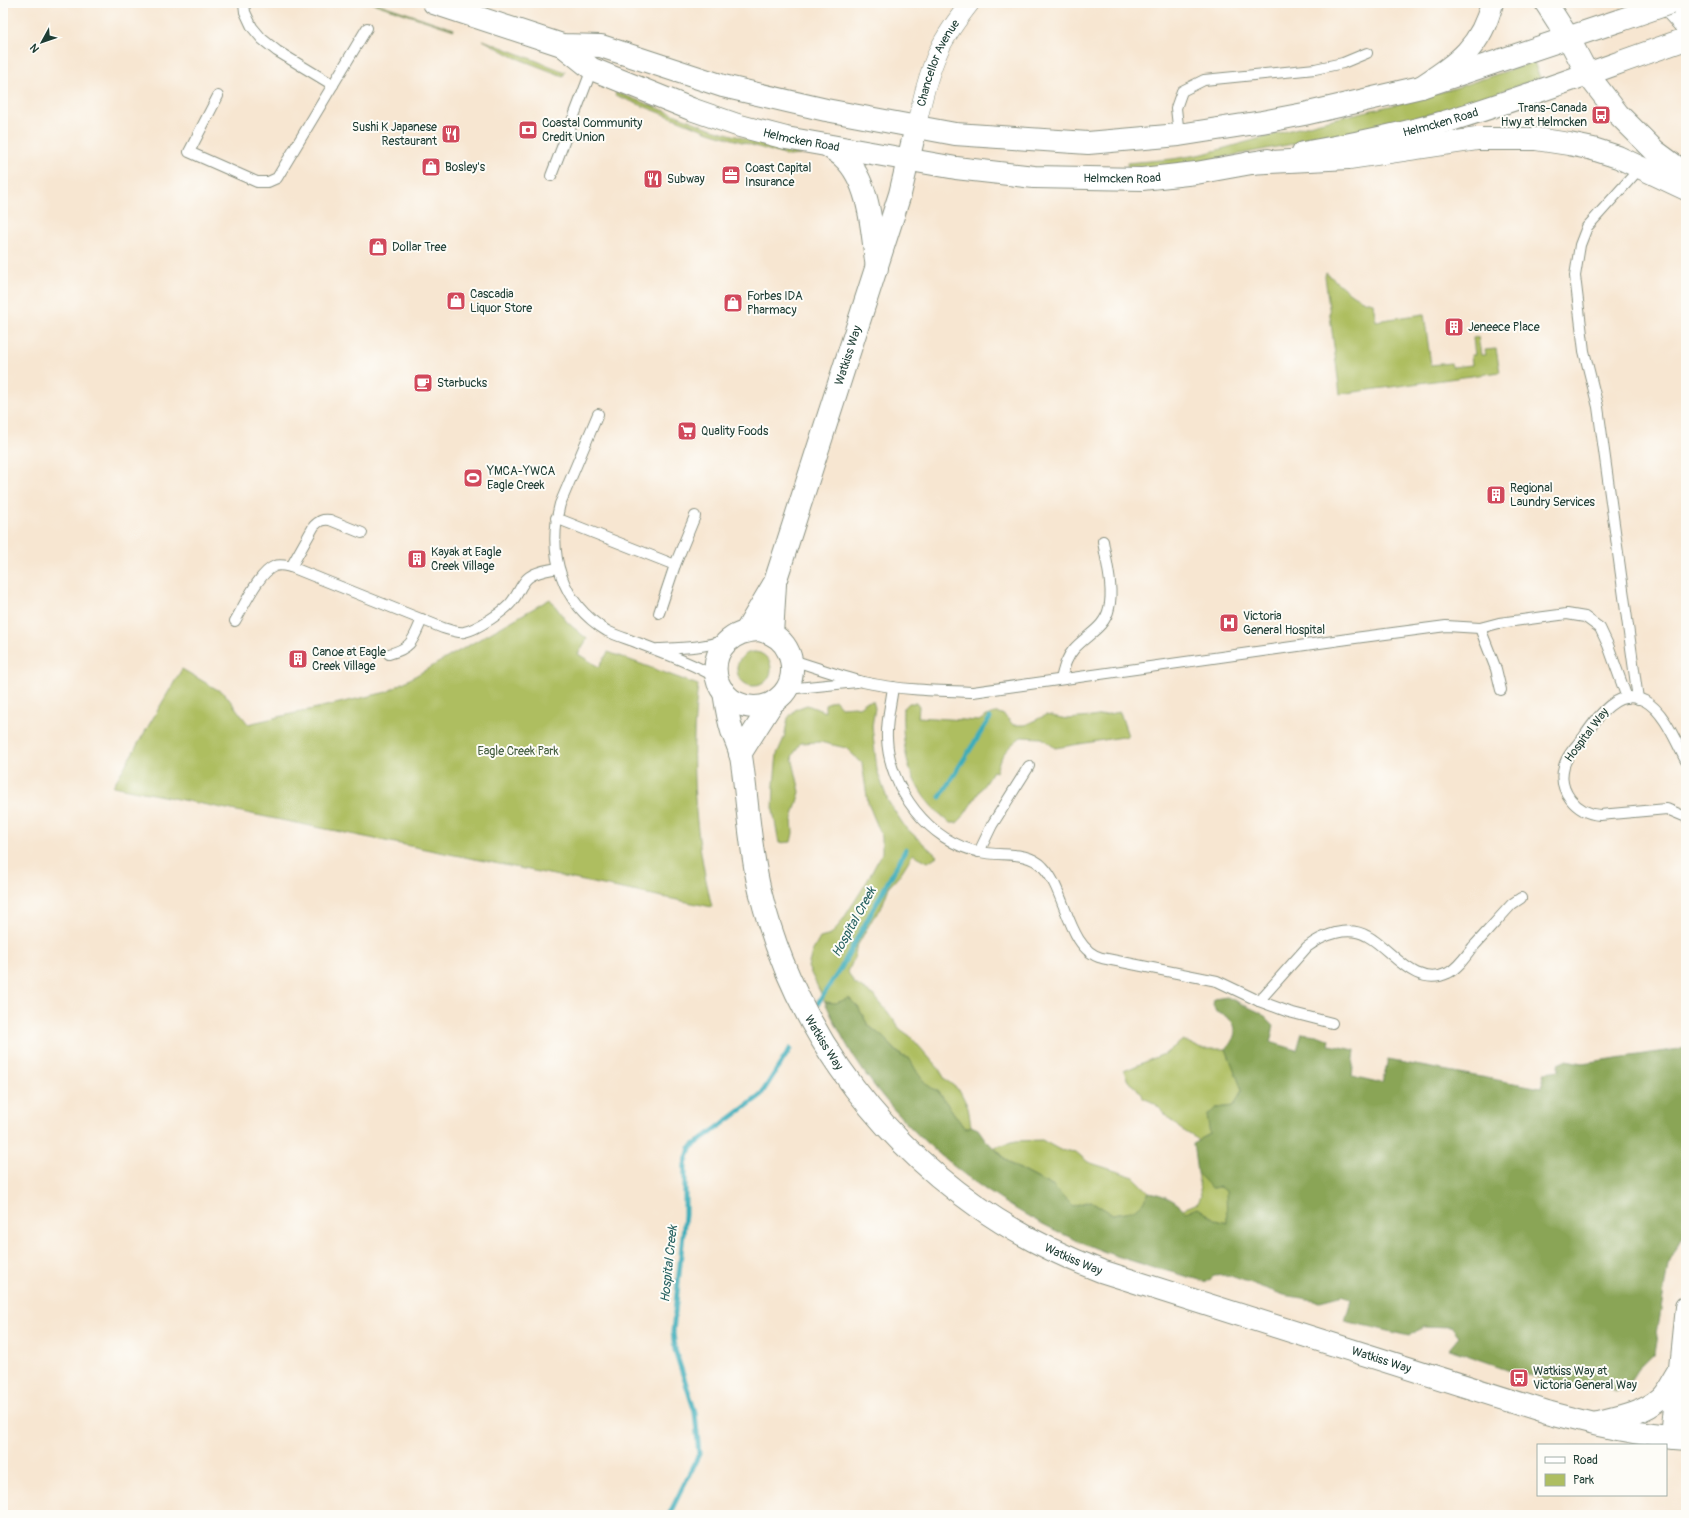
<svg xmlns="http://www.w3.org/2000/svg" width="1689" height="1518" viewBox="0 0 1689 1518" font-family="Pangolin,sans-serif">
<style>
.green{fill:#aebe61;stroke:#667e4a}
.forest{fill:#8aa557;stroke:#547146}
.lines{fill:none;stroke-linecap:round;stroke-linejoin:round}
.stream{stroke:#3dadba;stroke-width:5}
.service-casing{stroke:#8b9282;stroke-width:12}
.minor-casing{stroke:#8b9282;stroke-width:20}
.tertiary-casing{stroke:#8b9282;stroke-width:24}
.secondary-casing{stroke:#8b9282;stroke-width:24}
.motorway-casing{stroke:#8b9282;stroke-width:24}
.service{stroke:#fff;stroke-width:10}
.minor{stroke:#fff;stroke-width:19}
.tertiary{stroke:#fff;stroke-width:22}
.secondary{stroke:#fff;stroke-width:22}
.motorway{stroke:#fff;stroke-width:22}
.secondary-bridge-casing{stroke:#8b9282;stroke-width:24;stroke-linecap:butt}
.secondary-bridge{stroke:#fff;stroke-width:22}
.labels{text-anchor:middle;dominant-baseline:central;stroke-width:4;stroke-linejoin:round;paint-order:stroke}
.street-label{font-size:12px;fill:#1f3d34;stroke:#fdfcf7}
.poi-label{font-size:12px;fill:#1f3d34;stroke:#fdfcf7;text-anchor:start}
.park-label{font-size:12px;fill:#435d3f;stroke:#fdfcf7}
.water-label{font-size:13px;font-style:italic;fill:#2a6463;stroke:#fdfcf7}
</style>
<rect width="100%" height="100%" fill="#fdfcf7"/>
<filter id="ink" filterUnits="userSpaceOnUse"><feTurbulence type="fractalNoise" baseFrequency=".025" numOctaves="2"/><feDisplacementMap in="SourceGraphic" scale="8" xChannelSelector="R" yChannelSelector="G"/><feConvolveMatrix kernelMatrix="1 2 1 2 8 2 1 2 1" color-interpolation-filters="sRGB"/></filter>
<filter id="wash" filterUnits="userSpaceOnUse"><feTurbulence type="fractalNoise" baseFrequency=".012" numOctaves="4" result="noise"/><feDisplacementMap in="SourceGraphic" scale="16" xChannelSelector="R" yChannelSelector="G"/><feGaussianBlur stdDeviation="0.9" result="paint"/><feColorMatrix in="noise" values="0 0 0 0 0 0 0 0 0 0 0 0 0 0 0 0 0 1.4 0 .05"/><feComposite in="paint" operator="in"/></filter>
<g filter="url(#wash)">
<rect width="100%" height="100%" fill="#f7e6d1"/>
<g class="green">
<path d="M372 3H377L454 29V30Z"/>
<path d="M483 40 565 72 563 76 514 57Z"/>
<path d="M1534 62 1540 78 1477 100 1427 115 1365 130 1199 162 1128 169 1127 163 1173 159 1203 154 1320 122 1398 104 1455 88Z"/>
<path d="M616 92 712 129 801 155 788 156 709 132 615 95Z"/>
<path d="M1326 273C1342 285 1353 300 1373 303L1376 321 1424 314 1431 365 1451 363 1452 367 1472 365 1471 355H1475L1473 338 1478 337 1481 355H1486L1485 350 1496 349 1500 372 1340 394 1325 276Z"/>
<path d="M550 599 567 622 587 639 578 654 599 667 608 652 698 685C689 760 694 834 712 907L113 786 182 669 225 694 248 724 387 692Z"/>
<circle cx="754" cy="669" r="17"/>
<path d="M835 700 841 707 854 706 859 707 866 702 873 701 875 708 872 726 877 770 888 801 905 827 937 856 928 862 913 854 899 876 889 887 881 909 873 918 856 948 855 956 848 972 854 983 874 996 887 1011 900 1029 910 1036 939 1069 945 1079 960 1091 968 1107 971 1126 965 1129 938 1091C924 1087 916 1071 909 1058L902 1056 884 1038 868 1025 858 1007 825 1002 808 967 812 952 820 938 831 935 842 921 865 885 882 853V837L868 803 862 763 846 748 820 742 800 743 792 757 800 792 792 819 793 833 791 842 779 843 773 810 774 785 777 754 784 738 788 718 796 709 807 705 825 712V704Z"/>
<path d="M909 703H916L919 707 918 717 979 721C995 710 1001 709 1013 725H1025L1046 715 1067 719 1092 717 1120 712 1128 736 1055 748 1042 738 1021 737C1008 747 1000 755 996 772L993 771 962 818 957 823H950C943 816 934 810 928 802 906 775 902 743 903 709Z"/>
<path d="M1183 1040 1202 1049H1226L1242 1089 1234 1106 1216 1108 1210 1134 1199 1140 1179 1128 1154 1103 1143 1098 1136 1087 1128 1081 1124 1071 1166 1053Z"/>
<path d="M1042 1140 1060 1150 1076 1152 1088 1162 1134 1177 1149 1192C1140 1213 1133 1211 1112 1214L1091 1201 1073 1206 1054 1187 1011 1164 994 1147 1016 1141Z"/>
<path d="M1197 1173 1212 1188 1219 1187 1227 1191 1228 1223 1216 1220 1198 1208 1186 1212 1183 1209 1198 1203 1201 1196Z"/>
</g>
<path class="forest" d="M1227 997 1261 1013 1274 1026 1270 1042 1297 1050 1302 1033 1317 1035 1330 1040 1329 1045 1355 1050 1352 1076 1382 1083 1388 1060 1541 1088 1545 1072 1559 1070 1558 1064 1567 1060 1582 1063 1686 1048V1231L1668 1265 1654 1354 1638 1370 1629 1384 1616 1392 1597 1385H1565L1516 1372 1449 1349 1459 1337 1451 1327 1423 1326 1410 1336 1345 1321 1351 1300 1343 1295 1320 1301 1284 1295 1228 1275 1214 1276 1207 1282C1172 1272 1134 1263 1100 1250 1010 1215 924 1155 867 1076 850 1053 837 1028 825 1002L836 1003 849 998 858 1007 868 1025 884 1038 901 1056 909 1058C916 1070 924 1087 938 1091L965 1129 971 1126 978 1129 985 1139 1010 1164 1054 1187 1073 1206 1091 1201 1112 1214C1132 1211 1140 1212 1149 1192 1164 1195 1176 1200 1186 1212L1198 1208 1216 1220 1227 1223 1226 1191 1219 1187 1212 1188 1197 1173 1193 1143 1210 1134 1207 1116 1216 1108 1234 1106 1242 1090 1226 1049C1241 1032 1237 1019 1216 1012L1213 1005 1214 999Z"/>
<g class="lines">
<g class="stream">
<path d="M940 797 990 718"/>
<path d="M818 1003 841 968 906 849"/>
<path d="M669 1515 699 1454 695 1412 675 1350 673 1332 685 1215V1165L690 1148 760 1096 790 1049"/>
</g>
</g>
</g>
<g filter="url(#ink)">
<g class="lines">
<g class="service-casing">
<g id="service">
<path d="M244 3 245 12 252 27 262 39 277 51 333 85"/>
<path d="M218 96 189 152 257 182H268L277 178 367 28"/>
<path d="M1179 135 1176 108 1182 91 1204 80 1315 69 1343 63 1367 53"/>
<path d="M551 176 592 69"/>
<path d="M598 414 560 504C547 554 561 603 607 631 617 636 628 639 638 643 665 653 691 663 716 677"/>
<path d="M556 518 675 565 695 516"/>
<path d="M291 567 314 526C319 521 322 519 330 520L362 533"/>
<path d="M659 613 675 565"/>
<path d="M235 621C244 606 259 572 275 566 281 564 286 566 291 567L443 628C450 630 457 633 464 632 476 630 507 610 513 600 519 593 521 583 529 577 537 571 548 570 558 568"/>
<path d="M1480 628 1496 669 1501 690"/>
<path d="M658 649C681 648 703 648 725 640"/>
<path d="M389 654C412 648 413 640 422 619"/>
<path d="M792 660C815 667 839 676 863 682 899 690 937 691 973 692L1355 638 1446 626 1480 628 1499 623 1567 614 1585 617 1600 628 1608 645 1627 698"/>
<path d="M1061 679C1064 668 1066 658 1074 649 1086 635 1105 628 1109 608 1114 589 1106 561 1103 541"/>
<path d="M893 687C891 704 886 721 887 738 889 789 929 842 980 852 1002 857 1027 850 1043 867 1066 890 1068 950 1102 958L1217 981 1259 1001 1289 1012 1332 1023"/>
<path d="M787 689 857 682"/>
<path d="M1638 699 1598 407 1584 351 1575 276 1580 245 1587 227 1641 167"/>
<path d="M1686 761C1676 742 1664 711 1645 701 1617 686 1596 719 1583 738 1576 746 1567 755 1564 766 1557 791 1576 813 1600 815L1667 809 1686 817"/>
<path d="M979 852 992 825 1029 766"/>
<path d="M1259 1001 1307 947C1323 935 1348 925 1367 936 1392 949 1414 989 1448 973 1458 968 1466 956 1473 947 1486 933 1499 918 1512 904L1521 898"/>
</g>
</g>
<g class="minor-casing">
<g id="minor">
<path id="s1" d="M916 127C922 101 928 74 939 50 947 33 959 17 970 3"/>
</g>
</g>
<g class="tertiary-casing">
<g id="tertiary">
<path d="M759 630C763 631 767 632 771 634 793 644 799 676 783 694 774 703 767 707 754 707 704 705 700 632 759 630Z"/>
<path id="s2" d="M746 631 775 582 900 194 916 127"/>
<path d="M772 634 775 584"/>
<path id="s3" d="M724 692C726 705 728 719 732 731 735 739 739 747 741 756 748 801 749 846 760 891 791 1018 870 1131 977 1206 1016 1234 1057 1254 1101 1271L1547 1412C1593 1424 1638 1436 1686 1438"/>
<path d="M740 754 771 705"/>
<path d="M1598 1423C1619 1418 1644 1413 1661 1398 1668 1391 1673 1380 1678 1372"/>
<path d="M1673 1437 1686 1307"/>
</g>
</g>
<g class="secondary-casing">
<g id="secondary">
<path d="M434 3 562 45 601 46 723 86 826 110 955 134 1088 143 1179 135 1262 122 1304 114 1421 87 1621 20"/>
<path id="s4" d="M562 45 592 69 691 109 740 126 786 138 956 168 1034 177 1142 179 1196 173 1268 160"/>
<path d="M828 146C833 150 839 153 843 157 871 182 872 234 877 268"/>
<path id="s5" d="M1303 153C1353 144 1403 134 1451 120 1530 96 1608 66 1686 39"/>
</g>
</g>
<g class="motorway-casing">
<g id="motorway">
<path d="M1546 3 1569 39 1588 75 1618 114 1655 151 1686 174"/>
<path d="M1666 3 1686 25"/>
<path d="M1421 87C1457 63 1481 48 1492 3"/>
<path d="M1249 163 1349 158 1477 139H1536L1569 144 1593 149 1618 157 1686 189"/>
</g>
</g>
<use href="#service" class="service"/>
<use href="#minor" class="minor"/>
<use href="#tertiary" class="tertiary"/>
<use href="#secondary" class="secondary"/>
<use href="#motorway" class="motorway"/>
<g class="secondary-bridge-casing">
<path id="secondary-bridge" d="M1621 20 1670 3"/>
</g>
<use href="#secondary-bridge" class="secondary-bridge"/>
</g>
</g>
<defs>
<g id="bus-square" transform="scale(1)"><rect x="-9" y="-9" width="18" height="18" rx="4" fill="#d1495b" stroke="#fdfcf7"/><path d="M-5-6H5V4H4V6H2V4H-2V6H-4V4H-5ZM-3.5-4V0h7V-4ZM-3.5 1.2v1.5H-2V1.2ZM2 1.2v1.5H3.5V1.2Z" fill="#fff"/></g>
<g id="bank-square" transform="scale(1)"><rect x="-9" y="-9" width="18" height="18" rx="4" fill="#d1495b" stroke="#fdfcf7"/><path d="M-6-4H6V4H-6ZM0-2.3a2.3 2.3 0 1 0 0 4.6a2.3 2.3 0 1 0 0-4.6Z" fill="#fff"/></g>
<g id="restaurant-square" transform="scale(1)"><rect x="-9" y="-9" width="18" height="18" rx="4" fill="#d1495b" stroke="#fdfcf7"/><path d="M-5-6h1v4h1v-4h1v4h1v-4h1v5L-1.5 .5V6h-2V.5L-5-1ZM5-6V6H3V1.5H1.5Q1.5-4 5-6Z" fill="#fff"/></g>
<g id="shop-square" transform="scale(1)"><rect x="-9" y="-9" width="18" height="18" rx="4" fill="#d1495b" stroke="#fdfcf7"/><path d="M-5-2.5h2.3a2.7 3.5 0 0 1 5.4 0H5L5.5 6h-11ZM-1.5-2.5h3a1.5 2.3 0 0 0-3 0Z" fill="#fff"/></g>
<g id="office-square" transform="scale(1)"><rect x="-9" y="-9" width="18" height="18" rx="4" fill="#d1495b" stroke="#fdfcf7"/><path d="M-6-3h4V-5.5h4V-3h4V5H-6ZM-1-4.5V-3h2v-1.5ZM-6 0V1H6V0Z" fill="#fff"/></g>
<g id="building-square" transform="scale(1)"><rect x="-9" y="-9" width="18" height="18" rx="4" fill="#d1495b" stroke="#fdfcf7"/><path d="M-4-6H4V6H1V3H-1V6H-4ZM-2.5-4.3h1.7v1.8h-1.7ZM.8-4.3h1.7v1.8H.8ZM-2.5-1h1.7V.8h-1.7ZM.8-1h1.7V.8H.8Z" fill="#fff"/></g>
<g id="cafe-square" transform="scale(1)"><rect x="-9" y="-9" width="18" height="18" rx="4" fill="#d1495b" stroke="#fdfcf7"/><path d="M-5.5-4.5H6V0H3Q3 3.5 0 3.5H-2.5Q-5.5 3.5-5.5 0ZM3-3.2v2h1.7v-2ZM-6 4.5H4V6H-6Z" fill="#fff"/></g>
<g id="supermarket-square" transform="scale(1)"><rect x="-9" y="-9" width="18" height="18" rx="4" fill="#d1495b" stroke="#fdfcf7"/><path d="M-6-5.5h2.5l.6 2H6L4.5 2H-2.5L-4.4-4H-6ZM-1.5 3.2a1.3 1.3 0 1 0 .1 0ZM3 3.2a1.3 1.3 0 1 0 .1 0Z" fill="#fff"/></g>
<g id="stadium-square" transform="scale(1)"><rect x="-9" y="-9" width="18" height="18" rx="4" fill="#d1495b" stroke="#fdfcf7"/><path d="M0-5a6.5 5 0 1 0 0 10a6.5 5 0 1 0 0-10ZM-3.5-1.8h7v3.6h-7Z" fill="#fff"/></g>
<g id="hospital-square" transform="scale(1)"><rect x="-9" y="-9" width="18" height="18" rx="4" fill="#d1495b" stroke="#fdfcf7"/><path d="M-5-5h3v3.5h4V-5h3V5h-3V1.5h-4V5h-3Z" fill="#fff"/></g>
</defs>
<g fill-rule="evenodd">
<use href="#bus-square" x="1601" y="115"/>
<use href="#bank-square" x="528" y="130"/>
<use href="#restaurant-square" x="451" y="134"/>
<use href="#shop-square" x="431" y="167"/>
<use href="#office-square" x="731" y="175"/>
<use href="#restaurant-square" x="653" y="179"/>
<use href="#shop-square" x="378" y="247"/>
<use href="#shop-square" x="456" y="301"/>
<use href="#shop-square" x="733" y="303"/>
<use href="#building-square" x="1454" y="327"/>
<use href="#cafe-square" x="423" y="383"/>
<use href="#supermarket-square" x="687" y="431"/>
<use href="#stadium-square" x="473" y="478"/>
<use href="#building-square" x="1496" y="495"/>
<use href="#building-square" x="417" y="559"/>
<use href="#hospital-square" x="1229" y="623"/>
<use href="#building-square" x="298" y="659"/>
<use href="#bus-square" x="1519" y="1378"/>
</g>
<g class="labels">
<g class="street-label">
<text stroke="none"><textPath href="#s1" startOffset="68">Chancellor Avenue</textPath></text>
<text stroke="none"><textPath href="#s5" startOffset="141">Helmcken Road</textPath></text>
<text stroke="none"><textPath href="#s4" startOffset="260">Helmcken Road</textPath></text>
<text stroke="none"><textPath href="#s4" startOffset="584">Helmcken Road</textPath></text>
<text stroke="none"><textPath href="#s2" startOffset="295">Watkiss Way</textPath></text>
<text transform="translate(1587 735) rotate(-53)">Hospital Way</text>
<text stroke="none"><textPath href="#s3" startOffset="368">Watkiss Way</textPath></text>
<text stroke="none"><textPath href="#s3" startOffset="704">Watkiss Way</textPath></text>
<text stroke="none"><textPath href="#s3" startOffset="1028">Watkiss Way</textPath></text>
</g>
<g class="poi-label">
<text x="1587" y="108" text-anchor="end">Trans-Canada<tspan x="1587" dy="14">Hwy at Helmcken</tspan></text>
<text x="542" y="123">Coastal Community<tspan x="542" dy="14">Credit Union</tspan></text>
<text x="437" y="127" text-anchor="end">Sushi K Japanese<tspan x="437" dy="14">Restaurant</tspan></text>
<text x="445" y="167">Bosley's</text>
<text x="745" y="168">Coast Capital<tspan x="745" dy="14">Insurance</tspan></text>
<text x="667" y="179">Subway</text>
<text x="392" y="247">Dollar Tree</text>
<text x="470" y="294">Cascadia<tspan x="470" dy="14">Liquor Store</tspan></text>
<text x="747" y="296">Forbes IDA<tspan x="747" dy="14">Pharmacy</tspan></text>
<text x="1468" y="327">Jeneece Place</text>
<text x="437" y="383">Starbucks</text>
<text x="701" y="431">Quality Foods</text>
<text x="487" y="471">YMCA-YWCA<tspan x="487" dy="14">Eagle Creek</tspan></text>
<text x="1510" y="488">Regional<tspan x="1510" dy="14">Laundry Services</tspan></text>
<text x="431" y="552">Kayak at Eagle<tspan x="431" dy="14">Creek Village</tspan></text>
<text x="1243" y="616">Victoria<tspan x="1243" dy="14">General Hospital</tspan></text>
<text x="312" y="652">Canoe at Eagle<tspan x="312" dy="14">Creek Village</tspan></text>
<text x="1533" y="1371">Watkiss Way at<tspan x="1533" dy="14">Victoria General Way</tspan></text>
</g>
<g class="park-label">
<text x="518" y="751">Eagle Creek Park</text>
</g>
<g class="water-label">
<text transform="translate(854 922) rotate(-61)">Hospital Creek</text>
<text transform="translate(669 1264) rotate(-84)">Hospital Creek</text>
</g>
</g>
<rect width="1689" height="1518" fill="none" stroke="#fdfcf7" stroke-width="16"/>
<rect x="1537" y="1444" width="130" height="52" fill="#fdfcf7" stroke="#a4b0a9"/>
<rect x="1545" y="1457" width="20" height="6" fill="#ffffff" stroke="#a4b0a9"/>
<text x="1573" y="1464" font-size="12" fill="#1f3d34">Road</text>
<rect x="1545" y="1474" width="20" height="12" fill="#aebe61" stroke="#a4b0a9"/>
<text x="1573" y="1484" font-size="12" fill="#1f3d34">Park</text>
<g transform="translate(42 42) rotate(230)" stroke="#fdfcf7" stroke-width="3" paint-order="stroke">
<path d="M0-3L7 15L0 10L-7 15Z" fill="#1f3d34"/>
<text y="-6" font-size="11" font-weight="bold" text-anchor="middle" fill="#1f3d34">N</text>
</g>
</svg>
